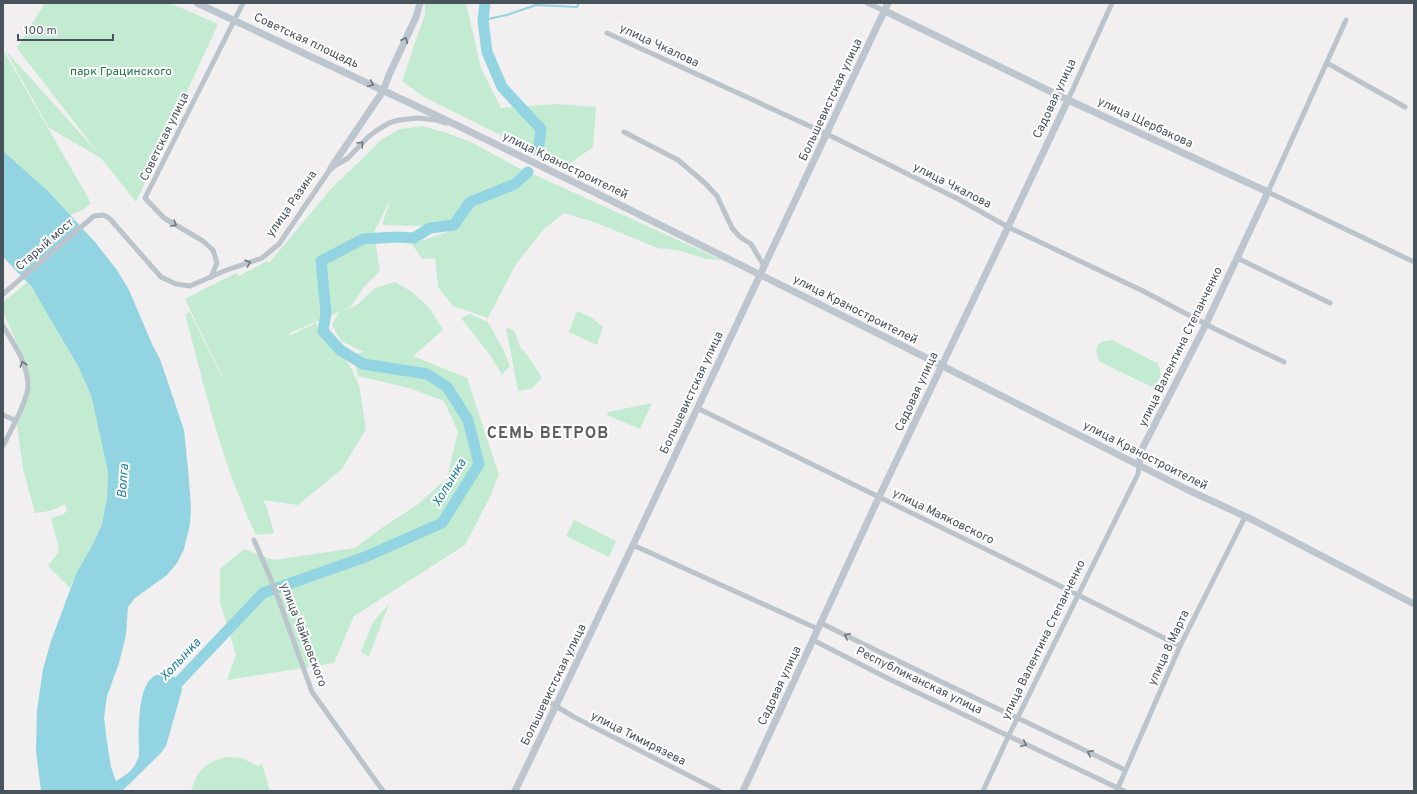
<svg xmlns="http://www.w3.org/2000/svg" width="1417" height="794" viewBox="0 0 1417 794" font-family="Overpass,sans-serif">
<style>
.green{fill:#c2ebd1}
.water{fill:#93d4e3}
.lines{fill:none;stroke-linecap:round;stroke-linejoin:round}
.stream{stroke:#93d4e3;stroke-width:2}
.river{stroke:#93d4e3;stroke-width:11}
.street{stroke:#bcc4cb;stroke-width:5}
.secondary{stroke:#bdc6cf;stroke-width:7}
.oneway{stroke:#6c767e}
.oneway2{stroke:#6c757d}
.labels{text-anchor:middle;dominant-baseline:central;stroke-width:4;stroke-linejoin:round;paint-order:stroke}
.street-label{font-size:12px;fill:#49535b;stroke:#fff}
.park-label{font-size:12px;fill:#207549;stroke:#fff}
.water-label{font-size:13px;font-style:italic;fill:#1a7d95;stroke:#fff}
.district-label{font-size:16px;font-weight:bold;letter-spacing:1px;fill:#5c6063;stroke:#fff}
</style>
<rect width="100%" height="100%" fill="#f1efef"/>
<g class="green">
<path d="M45 3H170L218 24 136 202 101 158 49 128 5 50 99 154 17 48Z"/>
<path d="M425 3H466L481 68 501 108 557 104 596 107 593 147 565 167 424 97 402 81 425 14Z"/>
<path d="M3 50 91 203 84 209 70 215 49 192 3 151Z"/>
<path d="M422 126 447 133 471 142 515 166 722 260 706 259 677 250 657 248 597 223 564 213 544 229 516 264 488 318 453 306 438 287 435 258 422 259 412 244 448 232 468 214 471 199 453 222 422 226 382 225 391 198 374 232 380 271 364 287 351 306 341 311 356 306 375 288 395 282 412 292 430 309 443 330 413 356 467 378 499 475 490 497 465 545 354 616 334 663 227 680 236 655 220 602V569L244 549 274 560 355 548 383 527 417 505 447 478 458 432 444 401 409 388 358 376 353 354 364 352 341 341 332 325 339 312 290 333 289 336 316 323 322 336 349 364 359 385 366 429 342 469 298 505 263 500 267 508 274 533 256 535C222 465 205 389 185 314L190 312 221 376 227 381 222 376 185 299 236 273 239 276 267 261 269 263 330 190 381 140 400 129Z"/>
<path d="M28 282 53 322 78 366 91 395 108 472 107 499 102 524 94 542 76 574 70 588 48 566 58 553 59 549 51 518 64 514 67 510 65 504 50 511 35 513 23 469 17 425 29 385 28 369 5 316 3 310V302Z"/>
<path d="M577 311 591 317 603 327 597 345 569 332Z"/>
<path d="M470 314 488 322 503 349 510 366 502 375 490 355 461 318Z"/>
<path d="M506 328 511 329 515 332 520 347 528 356 542 378 531 389 518 391Z"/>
<path d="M1112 340 1157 363C1163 372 1161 381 1152 387L1100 362C1093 349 1096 341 1112 340Z"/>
<path d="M652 403 640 429 607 415 608 412Z"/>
<path d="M574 520 616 541 609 557 566 536Z"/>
<path d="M389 604 369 656 361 652 373 622Z"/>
<path d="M227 757 242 758 257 766 262 764 270 791H191C198 769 205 762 227 757Z"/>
</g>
<path class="water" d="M3 151 49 192 95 242 117 270 129 290 152 344 160 359 184 430 188 469 191 507 190 524 184 549 177 563 167 575 135 598 128 607 126 635 119 663 107 696 104 718 107 742 111 767 116 781C128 774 134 770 139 756 139 736 134 664 169 675 178 677 181 682 182 690L166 746 160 754 122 791H41L36 752 37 710 43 669 51 641 76 574 94 542 102 524 107 499 108 472 91 395 78 366 31 286 3 257Z"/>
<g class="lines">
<path class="stream" d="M483 20 507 15 536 5 577 7 579 3"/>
<g class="river">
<path d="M485 3 483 20 487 52 502 87 541 129 538 152"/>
<path d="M170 691 263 593 365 557 442 523 479 464 468 420 447 387 427 374 363 364 340 350 323 331 326 313 321 261 363 239 396 237 414 238 430 228 454 225 470 202 515 184 528 172"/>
</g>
<g class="street">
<path d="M867 3 885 11"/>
<path d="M1346 20 1268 192 1414 262"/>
<path d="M607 33 827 134 958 199 1008 227 1143 291 1215 329 1284 362"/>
<path d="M1327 63 1405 107"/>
<path d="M1068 100 1112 3"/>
<path d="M624 132 678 160 705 183 717 196 732 228 740 237 751 244 764 266"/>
<path d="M1237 258 1330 303"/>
<path d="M211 277 217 263 213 250 203 241 164 218 145 198 243 3"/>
<path d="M3 294 94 216C101 215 105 214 110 219L161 277 176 284 190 286 224 271 262 258 279 244 331 168 348 158 368 137 376 131 389 123 399 120 418 118 436 120 446 123"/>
<path d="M3 326C14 344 28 364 28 386 28 400 10 432 3 446"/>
<path d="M697 408 1022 567 1180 646"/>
<path d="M3 415 15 420"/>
<path d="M254 540 273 584 312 692 383 791"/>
<path d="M633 545 818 629"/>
<path d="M821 623C922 674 1024 720 1125 770"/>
<path d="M813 640 889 679 1124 791"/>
<path d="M549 702 574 717 719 791"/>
<path d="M1117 790 1180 646 1245 517"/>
<path d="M983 791 1008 737 1138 474 1139 465"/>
</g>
<g class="secondary">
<path d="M197 3 448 121 584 187 887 338 1186 489 1253 520 1414 604"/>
<path d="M885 11 1068 100 1268 192 1206 324 1142 449 1139 465"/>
<path d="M331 168 383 91 389 75 416 17 420 3"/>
<path d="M515 791 632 547 888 3"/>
<path d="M743 791 879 497 999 246 1068 100"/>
</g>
</g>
<defs><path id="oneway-chevron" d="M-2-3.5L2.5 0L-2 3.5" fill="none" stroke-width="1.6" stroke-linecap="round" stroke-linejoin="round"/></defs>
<g class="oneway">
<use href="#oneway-chevron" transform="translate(405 40) rotate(-65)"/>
<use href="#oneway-chevron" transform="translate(371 84) rotate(25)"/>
</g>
<g class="oneway2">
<use href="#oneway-chevron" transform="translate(361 144) rotate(-46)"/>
<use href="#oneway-chevron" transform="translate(174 224) rotate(31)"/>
<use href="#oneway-chevron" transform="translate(248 263) rotate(-19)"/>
<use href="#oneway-chevron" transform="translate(23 364) rotate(-109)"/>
<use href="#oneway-chevron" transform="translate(847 636) rotate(-153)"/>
<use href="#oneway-chevron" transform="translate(1024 744) rotate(25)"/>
<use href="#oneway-chevron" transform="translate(1090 753) rotate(-154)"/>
</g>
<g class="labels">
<g class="street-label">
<text transform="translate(306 41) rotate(25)">Советская площадь</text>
<text transform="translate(659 46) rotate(25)">улица Чкалова</text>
<text transform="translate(1055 99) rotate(-65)">Садовая улица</text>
<text transform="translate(831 100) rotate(-65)">Большевистская улица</text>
<text transform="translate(1145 123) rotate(25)">улица Щербакова</text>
<text transform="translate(165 137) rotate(-64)">Советская улица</text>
<text transform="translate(565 166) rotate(26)">улица Краностроителей</text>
<text transform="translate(952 186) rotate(27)">улица Чкалова</text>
<text transform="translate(292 204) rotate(-55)">улица Разина</text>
<text transform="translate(45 245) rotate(-41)">Старый мост</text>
<text transform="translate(855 310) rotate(27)">улица Краностроителей</text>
<text transform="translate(1181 347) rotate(-64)">улица Валентина Степанченко</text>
<text transform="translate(917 392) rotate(-65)">Садовая улица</text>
<text transform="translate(692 393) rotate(-65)">Большевистская улица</text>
<text transform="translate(1145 456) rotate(27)">улица Краностроителей</text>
<text transform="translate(943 517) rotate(26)">улица Маяковского</text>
<text transform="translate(303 635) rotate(69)">улица Чайковского</text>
<text transform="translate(1044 640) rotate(-64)">улица Валентина Степанченко</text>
<text transform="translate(1169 648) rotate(-65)">улица 8 Марта</text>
<text transform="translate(919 681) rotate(26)">Республиканская улица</text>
<text transform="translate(554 685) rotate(-64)">Большевистская улица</text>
<text transform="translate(780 686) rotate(-65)">Садовая улица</text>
<text transform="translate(638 739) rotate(27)">улица Тимирязева</text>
</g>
<g class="park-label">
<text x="121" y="72">парк Грацинского</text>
</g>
<g class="water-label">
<text transform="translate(124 481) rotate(-86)">Волга</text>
<text transform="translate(450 483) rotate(-59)">Холынка</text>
<text transform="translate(181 660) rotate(-47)">Холынка</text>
</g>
<g class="district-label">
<text x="548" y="434">СЕМЬ ВЕТРОВ</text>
</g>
</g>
<rect width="1417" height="794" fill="none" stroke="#49535b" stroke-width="8"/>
<path d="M18 34v6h95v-6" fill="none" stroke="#49535b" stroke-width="2"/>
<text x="24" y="34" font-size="12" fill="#49535b" stroke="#ffffff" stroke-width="3" paint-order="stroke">100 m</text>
</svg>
